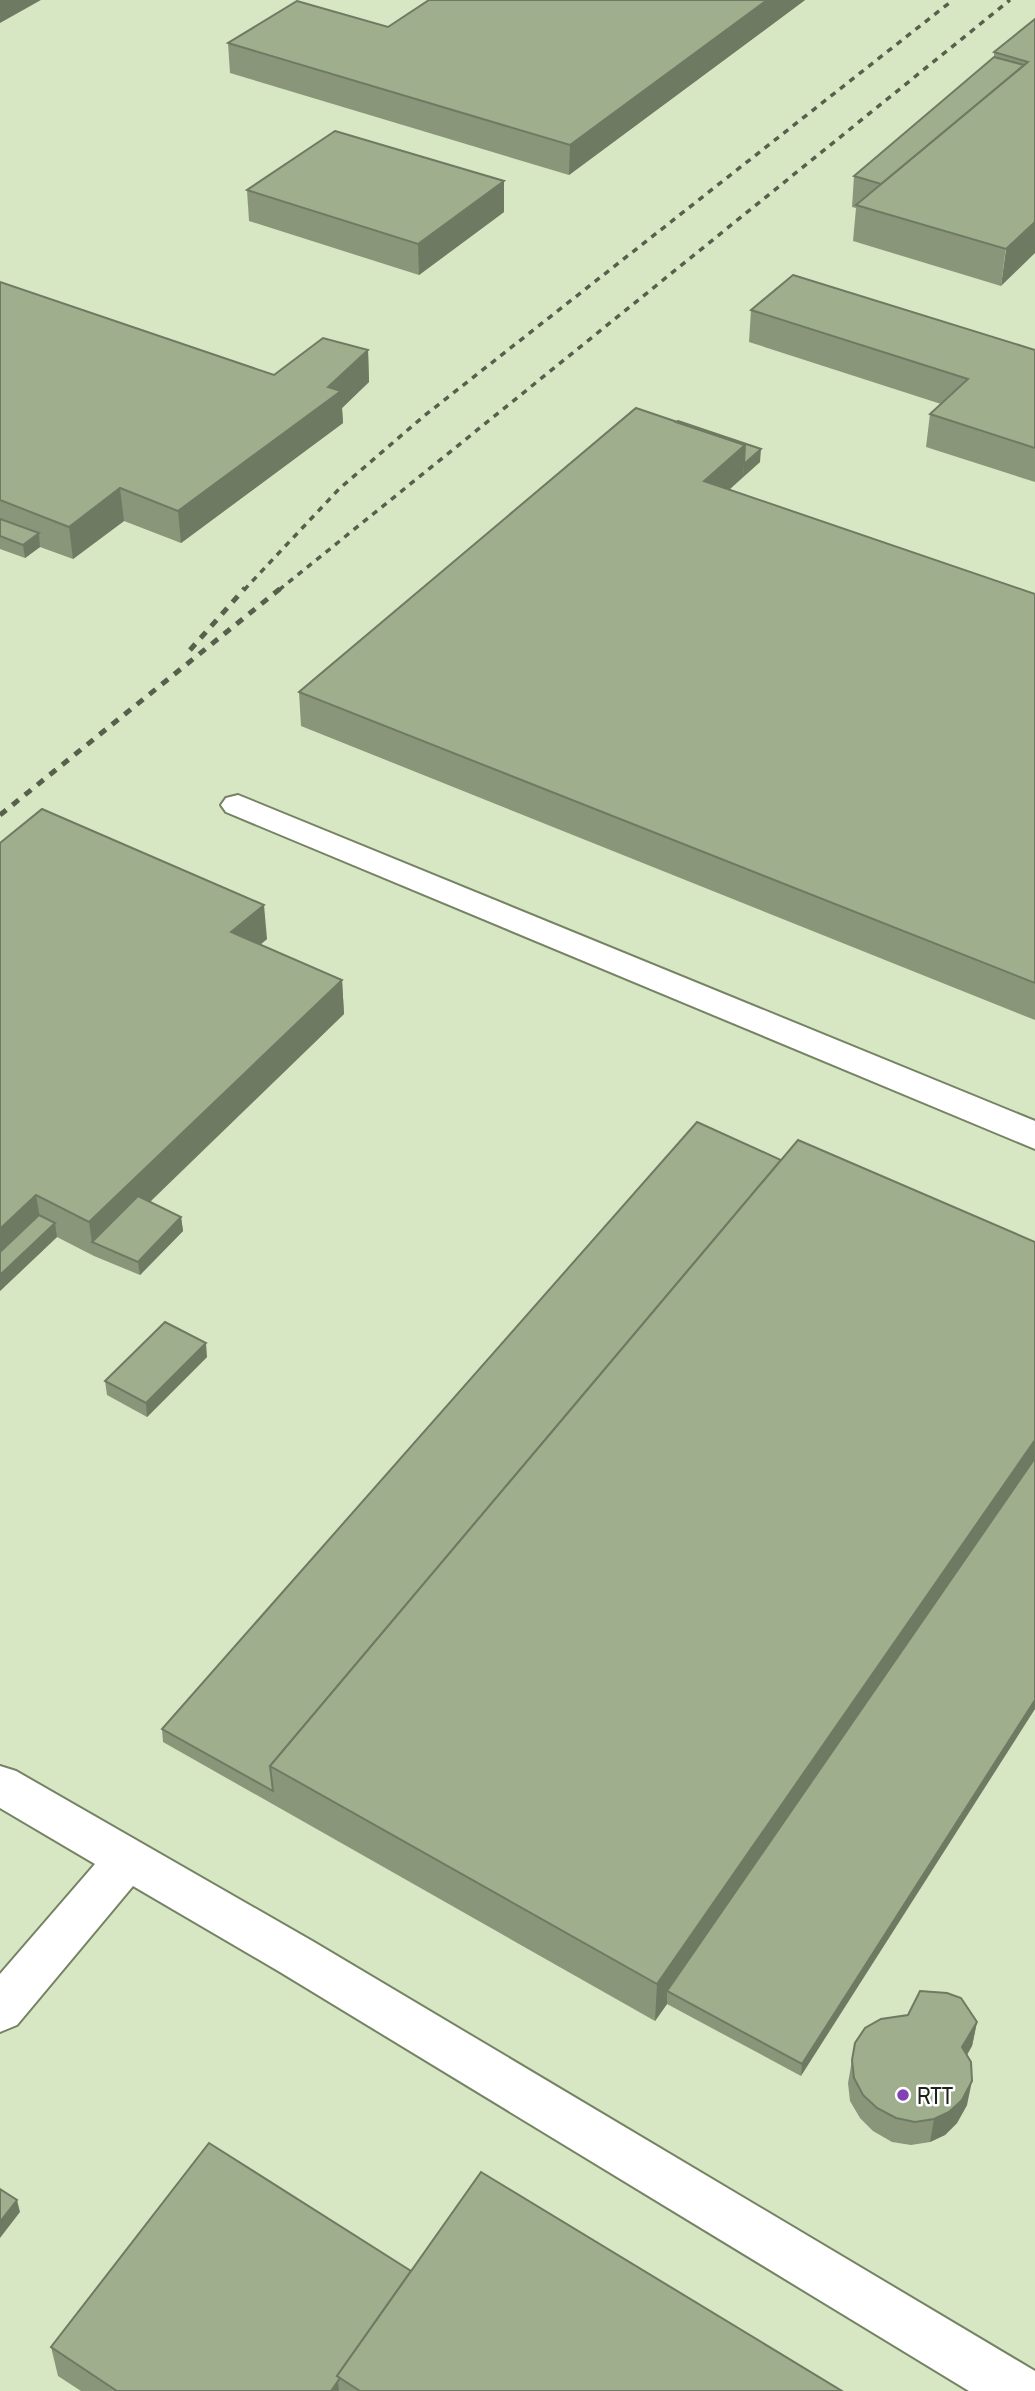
<svg xmlns="http://www.w3.org/2000/svg" width="1035" height="2391" viewBox="0 0 1035 2391" font-family="'Archivo Narrow',sans-serif">
<style>
.lines{fill:none;stroke-linecap:round;stroke-linejoin:round}
.minor-casing{stroke:#758363;stroke-width:4}
.minor{fill:#fff;fill-rule:evenodd}
.rail-far1{stroke:#57604c;stroke-width:3.5;stroke-dasharray:6 6;stroke-linecap:butt}
.rail{stroke:#57604c;stroke-width:5;stroke-dasharray:8 8;stroke-linecap:butt}
.wall{fill:#899679}
.shaded-wall{fill:#6f7a63}
.building{fill:#9faf8d;stroke:#6f7a63;stroke-width:2}
.poi-dot{fill:#8341b6;stroke:#fff;stroke-width:2.5}
.labels{text-anchor:middle;dominant-baseline:central;stroke-width:5;stroke-linejoin:round;paint-order:stroke}
.near-poi-label{font-size:23px;fill:#1d2316;stroke:#fff;text-anchor:start}
</style>
<rect width="100%" height="100%" fill="#d7e7c3"/>
<g class="lines">
<g class="minor-casing">
<g id="minor">
<path d="M238 795 1035 1121V1149L226 812 221 805 226 798Z"/>
<path d="M0 1766 16 1771 314 1942 1035 2371V2391H969L280 1972 133 1886 17 2025 0 2032V1974L95 1864 0 1808Z"/>
</g>
</g>
<use href="#minor" class="minor"/>
<g class="rail-far1">
<path d="M244 590 339 489 424 416 953 0"/>
<path d="M279 590 1010 0"/>
</g>
<g class="rail">
<path d="M190 650 245 588"/>
<path d="M0 815 281 588"/>
</g>
</g>
<g class="wall">
<path d="M805 0 569 175 230 73 228 43 388 27Z"/>
<path d="M1035 19 1001 286 853 241 856 208 852 207 854 176 994 57V52Z"/>
<path d="M247 190 504 212 419 275 249 221Z"/>
<path d="M0 282 274 375 368 350 369 382 342 408 343 423 181 543 124 521 73 559 40 547 25 558 0 549Z"/>
<path d="M751 310 1035 350V482L926 447 930 414 941 404 749 342Z"/>
<path d="M636 408 760 462 729 490 1035 594V1020L301 726 299 692Z"/>
<path d="M0 843 267 939 260 945 342 980 344 1014 150 1202 181 1217 183 1231 140 1275 94 1256 57 1237 0 1291Z"/>
<path d="M781 1160 1035 1242 801 2076 667 2004 655 2021 163 1742 162 1729Z"/>
<path d="M207 1357 147 1417 107 1395 105 1381Z"/>
<path d="M977 2022 972 2046 967 2055V2105L957 2123 945 2135 930 2142 911 2145 892 2142 873 2131 860 2118 850 2101 848 2083 855 2043Z"/>
<path d="M411 2271 842 2391H81L58 2376 51 2347Z"/>
</g>
<g class="shaded-wall">
<path d="M0 0H41L0 23Z"/>
<path d="M767 0H805L569 175 570 145Z"/>
<path d="M504 181V212L419 275 418 244Z"/>
<path d="M1035 222V253L1001 286 1006 249Z"/>
<path d="M368 350 369 382 342 408 343 423 181 543 178 511 328 387Z"/>
<path d="M745 445 743 477 702 514 704 481Z"/>
<path d="M761 449 760 462 743 477 744 464Z"/>
<path d="M120 488 124 521 73 559 69 527Z"/>
<path d="M39 533 40 547 25 558 23 545Z"/>
<path d="M264 905 267 939 234 966 231 932Z"/>
<path d="M342 980 344 1014 103 1247 92 1242 94 1256 89 1222Z"/>
<path d="M36 1195 42 1229 0 1268V1229Z"/>
<path d="M181 1217 183 1231 140 1275 138 1262Z"/>
<path d="M55 1223 57 1237 0 1291V1275Z"/>
<path d="M206 1343 207 1357 147 1417 146 1403Z"/>
<path d="M1035 1440V1469L667 1991V2004L655 2021 657 1984Z"/>
<path d="M1035 1700V1709L801 2076 802 2064Z"/>
<path d="M977 2022 972 2046 957 2071 962 2047Z"/>
<path d="M972 2081 967 2105 957 2123 945 2135 930 2142 934 2119Z"/>
<path d="M17 2200 20 2212 0 2238V2222Z"/>
<path d="M338 2382 339 2391H331Z"/>
</g>
<g class="building">
<path d="M429 0H767L570 145 228 43 297 1 388 27Z"/>
<path d="M1035 19V222L1006 249 856 205 1028 62 994 52Z"/>
<path d="M994 57 1024 65 881 184 854 176Z"/>
<path d="M335 131 504 181 418 244 247 190Z"/>
<path d="M793 275 1035 350V448L930 414 968 379 751 310Z"/>
<path d="M0 282 274 375 323 338 368 350 328 387 341 391 178 511 120 488 69 527 0 500Z"/>
<path d="M636 408 745 445 704 481 1035 594V983L299 692Z"/>
<path d="M678 421 761 449 744 464 745 445 676 422Z"/>
<path d="M0 519 39 533 23 545 0 536Z"/>
<path d="M42 809 264 905 231 932 342 980 89 1222 36 1195 0 1229V843Z"/>
<path d="M697 1122 781 1160 270 1766 273 1791 162 1729Z"/>
<path d="M798 1140 1035 1242V1440L657 1984 270 1766Z"/>
<path d="M138 1196 181 1217 138 1262 92 1242Z"/>
<path d="M39 1215 55 1223 0 1275V1252Z"/>
<path d="M165 1322 206 1343 146 1403 105 1381Z"/>
<path d="M1035 1458V1700L802 2064 667 1991Z"/>
<path d="M920 1991 947 1993 961 1998 977 2022 962 2047 971 2062 972 2081 962 2100 949 2112 934 2119 915 2122 896 2118 877 2108 863 2095 854 2078 852 2060 855 2043 865 2028 881 2019 908 2015Z"/>
<path d="M209 2143 411 2271 337 2376 340 2378 331 2391H117L51 2347Z"/>
<path d="M481 2172 842 2391H360L337 2376Z"/>
<path d="M0 2189 17 2200 0 2222Z"/>
</g>
<circle class="poi-dot" cx="903" cy="2095" r="7"/>
<g class="labels">
<g class="near-poi-label">
<text x="917" y="2095">RTT</text>
</g>
</g>
</svg>
